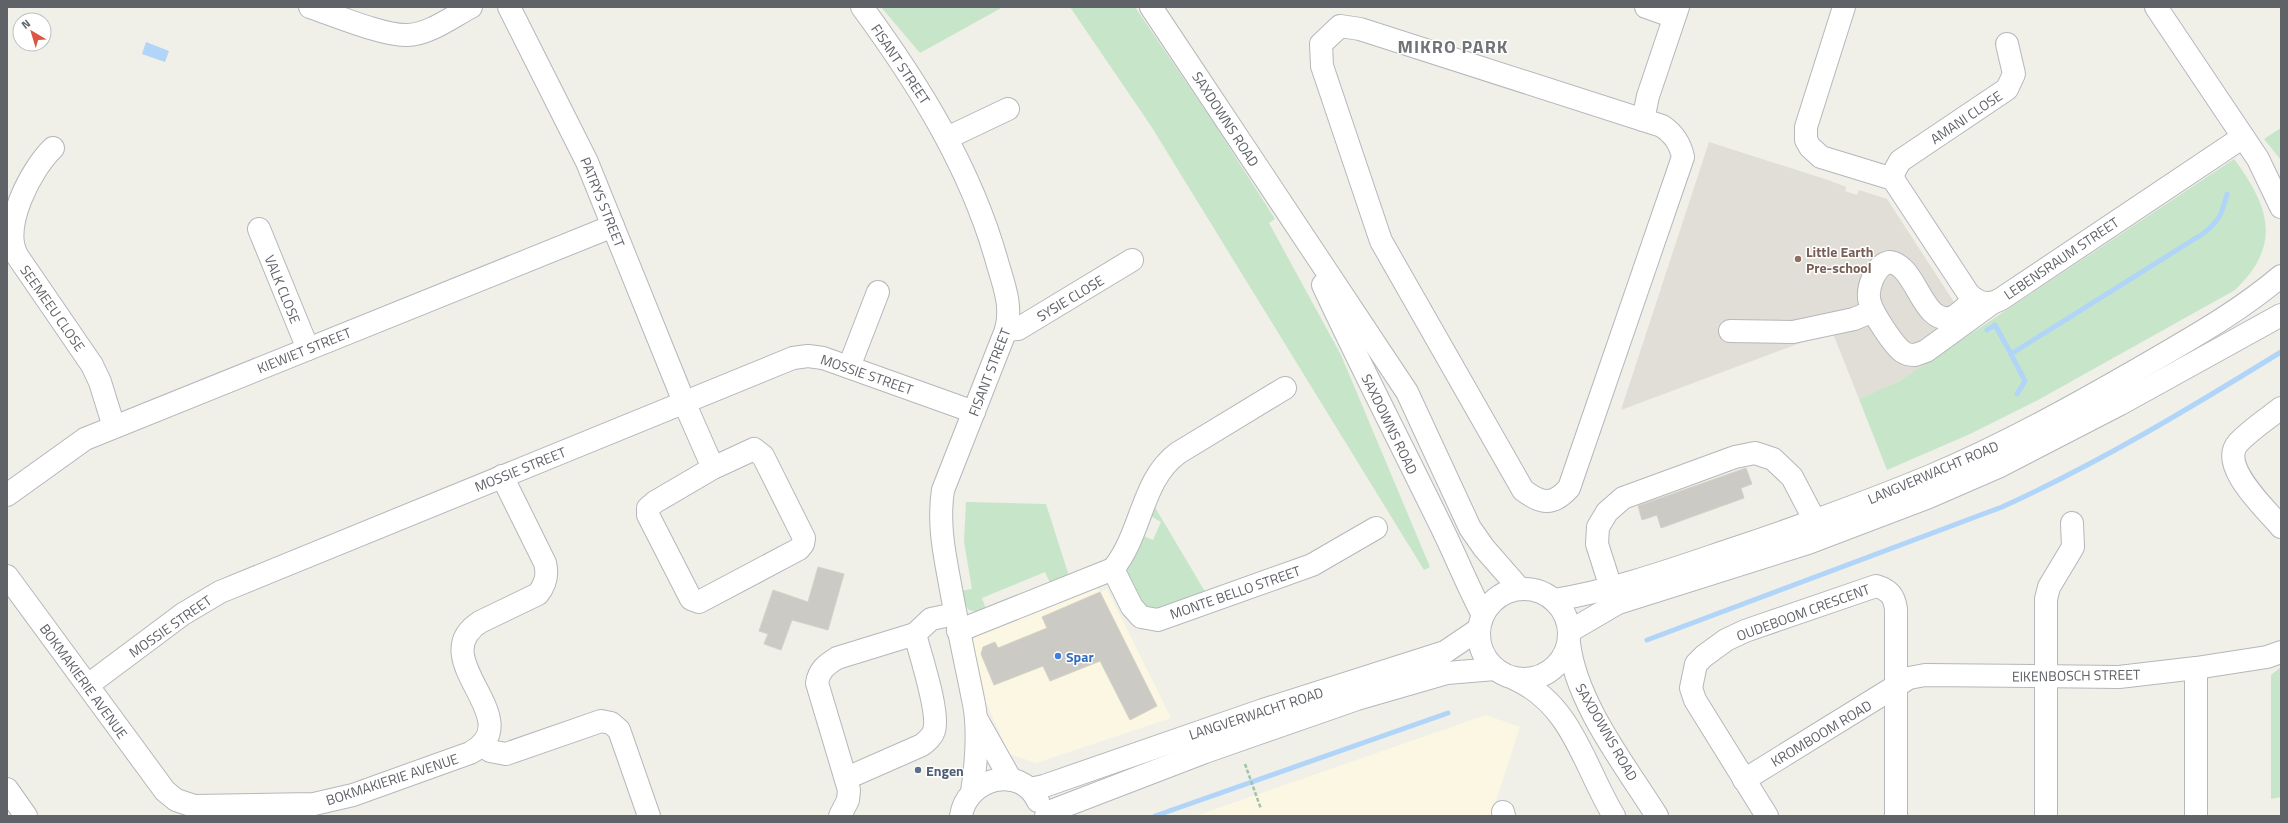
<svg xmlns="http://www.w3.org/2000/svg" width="2288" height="823" viewBox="0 0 2288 823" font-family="'Titillium Web',sans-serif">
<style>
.commercial{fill:#fbf7e2}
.education{fill:#e0ded6}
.green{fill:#c7e5c9}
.water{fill:#b0d5f8}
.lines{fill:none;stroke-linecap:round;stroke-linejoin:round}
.stream{stroke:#b0d5f8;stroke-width:5}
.building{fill:#cccac4;stroke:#d4d1c7}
.minor-casing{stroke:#b5b7bb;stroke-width:24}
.path{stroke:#9fc3ab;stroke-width:2.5;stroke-dasharray:4 2;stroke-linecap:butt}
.minor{stroke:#fff;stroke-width:22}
.education-dot{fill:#8d6e63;stroke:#fff;stroke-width:1.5}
.shop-dot{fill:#3f7fe0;stroke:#fff;stroke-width:1.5}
.service-dot{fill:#5c6f8a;stroke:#fff;stroke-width:1.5}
.labels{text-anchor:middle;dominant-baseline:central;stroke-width:3;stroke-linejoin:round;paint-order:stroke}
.street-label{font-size:14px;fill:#5f6267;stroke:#fff}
.education-label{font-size:14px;font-weight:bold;fill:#785e54;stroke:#fff;text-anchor:start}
.shop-label{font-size:14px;font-weight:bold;fill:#366cbe;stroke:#fff;text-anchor:start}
.service-label{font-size:14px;font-weight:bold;fill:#4e5e75;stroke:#fff;text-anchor:start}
.district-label{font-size:18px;font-weight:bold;letter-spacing:1px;fill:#707479;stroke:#fff}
</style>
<rect width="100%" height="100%" fill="#f0efe8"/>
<g class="commercial">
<path d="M1096 585 1100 592 1107 589 1171 718 1036 763 1009 754 978 684 970 649 975 636Z"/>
<path d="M1486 715 1520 727 1491 816H1195Z"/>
</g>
<path class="education" d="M1709 142 1828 180 1846 187 1845 191 1857 195 1859 190 1887 199 1965 319 1941 354 1905 378 1859 399 1832 331 1621 410Z"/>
<g class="green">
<path d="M881 7H1003L920 53Z"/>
<path d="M1070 7H1135L1213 122 1275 219 1269 223 1341 355 1430 567 1424 570 1151 126Z"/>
<path d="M2281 128V160L2264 139Z"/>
<path d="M2234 159C2270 207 2282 245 2235 290L2038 400 1970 434 1887 470 1859 399 1901 380Z"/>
<path d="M966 502 1046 504 1069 576 1050 583 1045 572 982 598 986 609 977 612 969 610 963 602 960 591 972 589 964 542Z"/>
<path d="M1153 504 1207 595 1158 612 1141 608 1124 576 1141 535 1153 540 1161 522 1149 515Z"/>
<path d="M2281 667V797L2271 799V675Z"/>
</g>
<path class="water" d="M146 42 169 51 165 62 142 54Z"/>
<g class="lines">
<g class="stream">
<path d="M1987 330 1995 325 2011 354"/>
<path d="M2017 394 2025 381 2011 354 2204 233C2220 220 2222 214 2227 194"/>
<path d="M1647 640 2002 507C2099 463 2190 408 2281 352"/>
<path d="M1155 816 1448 713"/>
</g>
</g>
<g class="building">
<path d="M1746 468 1752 484 1741 488 1744 498 1661 528 1657 515 1642 520 1638 506Z"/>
<path d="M818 567 844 574 828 630 792 620 781 650 764 644 768 634 759 631 773 590 808 602Z"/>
<path d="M1100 592 1157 706 1130 720 1100 661 1050 681 1043 666 994 685 981 654 983 647 995 642 998 648 1047 628 1042 617Z"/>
</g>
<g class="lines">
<g class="minor-casing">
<g id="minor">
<path d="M310 7C334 15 384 36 407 35 428 35 452 17 471 7"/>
<path d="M509 7 587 162 684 402 713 468 754 449 763 456 804 538 803 544 799 549 699 602 691 599 648 515V508L655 502 713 468"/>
<path d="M862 7C920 86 972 170 998 265 1005 288 1012 307 1006 330L943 490C938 523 944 552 950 584 957 624 966 664 974 704 979 731 976 765 972 792"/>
<path d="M1151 7 1407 392 1470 528 1484 548 1520 589"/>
<path d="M1646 7 1674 17"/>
<path d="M1844 7 1806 127V140L1810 147 1821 157 1893 179 1968 293C1977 304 1989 306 2001 299L2243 137"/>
<path d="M2156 7 2258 159 2281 207"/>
<path d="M1340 26 1360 29 1662 126C1674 134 1680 143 1683 157L1569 488C1553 506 1541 504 1523 490L1381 241 1322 66 1321 44Z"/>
<path d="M1643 120 1648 96 1678 7"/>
<path d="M947 138 1008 109"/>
<path d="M53 148C31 169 0 228 18 257L92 365 100 382 114 427"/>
<path d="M1893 179 1894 172 1900 161 2007 89 2014 74 2007 44"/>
<path d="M259 229 308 349"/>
<path d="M1323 285C1360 365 1401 444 1440 524 1455 554 1467 585 1483 615"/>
<path d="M1975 299C1968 305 1961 313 1953 317 1922 328 1917 264 1889 262 1874 266 1866 290 1870 303 1873 314 1894 346 1903 352 1907 355 1911 355 1915 355L1926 351 1992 303"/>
<path d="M1006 330 1018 329 1132 260"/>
<path d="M1730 331 1793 332 1854 319 1873 311"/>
<path d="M849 367 878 292"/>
<path d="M2281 408C2267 419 2250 430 2238 443 2218 466 2267 510 2281 527"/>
<path d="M7 495 85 439 613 226"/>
<path d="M1113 569 1132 607 1141 617 1158 620 1312 565 1376 528"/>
<path d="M7 576 165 791 176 800 194 806 314 804 353 795 470 753C532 720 422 659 480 622L538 594C546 584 548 575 545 563L502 476"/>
<path d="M1611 588 1597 544 1598 527 1607 512 1623 498 1735 457 1755 453 1773 459 1792 477 1815 521"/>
<circle cx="1524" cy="634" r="45"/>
<path d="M1554 600C1616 590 1676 568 1736 548 1801 526 1865 503 1928 477 2004 445 2076 405 2147 364 2193 337 2240 311 2281 276"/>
<path d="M958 631 1113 569C1142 534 1141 480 1178 453L1285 388"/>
<path d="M1570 631 1618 603 1808 543 1929 497 1998 467 2120 404 2281 315"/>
<path d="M1569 643C1576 703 1625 765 1657 816"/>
<path d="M1515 679C1573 705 1584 767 1614 816"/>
<path d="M88 685 183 614 220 592 793 358 808 356 823 358 974 412"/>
<path d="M976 718 1011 780"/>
<path d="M482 744 490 751 506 754 601 721 611 723 619 730 649 816"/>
<path d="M847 778 922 745C927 741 932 737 934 731 940 713 920 654 915 634"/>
<path d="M1744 780 1909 678 1925 675 2119 677 2196 668 2267 657 2281 652"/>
<path d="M7 789 26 816"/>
<path d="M1030 789 1044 786 1263 710 1445 652 1479 629"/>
<path d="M1503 812 1504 816"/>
<path d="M840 816 848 800 849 790 817 683C819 670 826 665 837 658L915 634 931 619 955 614"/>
<path d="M961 816C966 779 1020 763 1038 801"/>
<path d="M1046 816 1054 810 1205 752 1357 699 1447 673 1495 669"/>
<path d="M1767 816 1695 700 1691 688 1696 664 1704 656 1726 640 1745 631 1876 586C1889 590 1894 595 1896 609V816"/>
<path d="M2046 816V599L2049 587 2073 547 2072 523"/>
<path d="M2196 816V668"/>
</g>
</g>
<path class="path" d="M1245 764 1261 809"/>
<use href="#minor" class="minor"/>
</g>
<circle class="education-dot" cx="1798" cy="259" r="4"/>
<circle class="shop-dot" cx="1058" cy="656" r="4"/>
<circle class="service-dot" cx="918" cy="770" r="4"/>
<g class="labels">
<g class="street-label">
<text transform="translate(901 64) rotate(56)">FISANT STREET</text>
<text transform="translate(1966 117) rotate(-34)">AMANI CLOSE</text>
<text transform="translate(1226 119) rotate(57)">SAXDOWNS ROAD</text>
<text transform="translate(603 202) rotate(68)">PATRYS STREET</text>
<text transform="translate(2061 258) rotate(-34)">LEBENSRAUM STREET</text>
<text transform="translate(283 289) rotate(68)">VALK CLOSE</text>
<text transform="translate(1070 298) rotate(-31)">SYSIE CLOSE</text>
<text transform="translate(53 308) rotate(55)">SEEMEEU CLOSE</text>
<text transform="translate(304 350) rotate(-22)">KIEWIET STREET</text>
<text transform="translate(989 372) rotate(-69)">FISANT STREET</text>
<text transform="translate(867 374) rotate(19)">MOSSIE STREET</text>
<text transform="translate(1390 424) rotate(64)">SAXDOWNS ROAD</text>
<text transform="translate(520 469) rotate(-22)">MOSSIE STREET</text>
<text transform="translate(1933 472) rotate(-23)">LANGVERWACHT ROAD</text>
<text transform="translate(1235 592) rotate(-19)">MONTE BELLO STREET</text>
<text transform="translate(1803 612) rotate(-20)">OUDEBOOM CRESCENT</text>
<text transform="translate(170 626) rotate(-35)">MOSSIE STREET</text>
<text transform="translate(2076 675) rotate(-1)">EIKENBOSCH STREET</text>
<text transform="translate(84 681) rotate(54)">BOKMAKIERIE AVENUE</text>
<text transform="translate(1256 713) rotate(-18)">LANGVERWACHT ROAD</text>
<text transform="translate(1607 732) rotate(60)">SAXDOWNS ROAD</text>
<text transform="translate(1821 733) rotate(-31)">KROMBOOM ROAD</text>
<text transform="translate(392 779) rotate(-18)">BOKMAKIERIE AVENUE</text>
</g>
<g class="education-label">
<text x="1806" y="251">Little Earth<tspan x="1806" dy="16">Pre-school</tspan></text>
</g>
<g class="shop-label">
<text x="1066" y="656">Spar</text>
</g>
<g class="service-label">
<text x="926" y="770">Engen</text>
</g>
<g class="district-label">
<text x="1453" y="46">MIKRO PARK</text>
</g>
</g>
<rect width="2288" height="823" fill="none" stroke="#5f6267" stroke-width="16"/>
<g transform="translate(32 32) rotate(322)"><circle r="19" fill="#ffffff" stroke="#bfc0c2"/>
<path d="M0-3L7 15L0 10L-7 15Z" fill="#db5643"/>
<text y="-6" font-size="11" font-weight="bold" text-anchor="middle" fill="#5f6267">N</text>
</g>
</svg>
